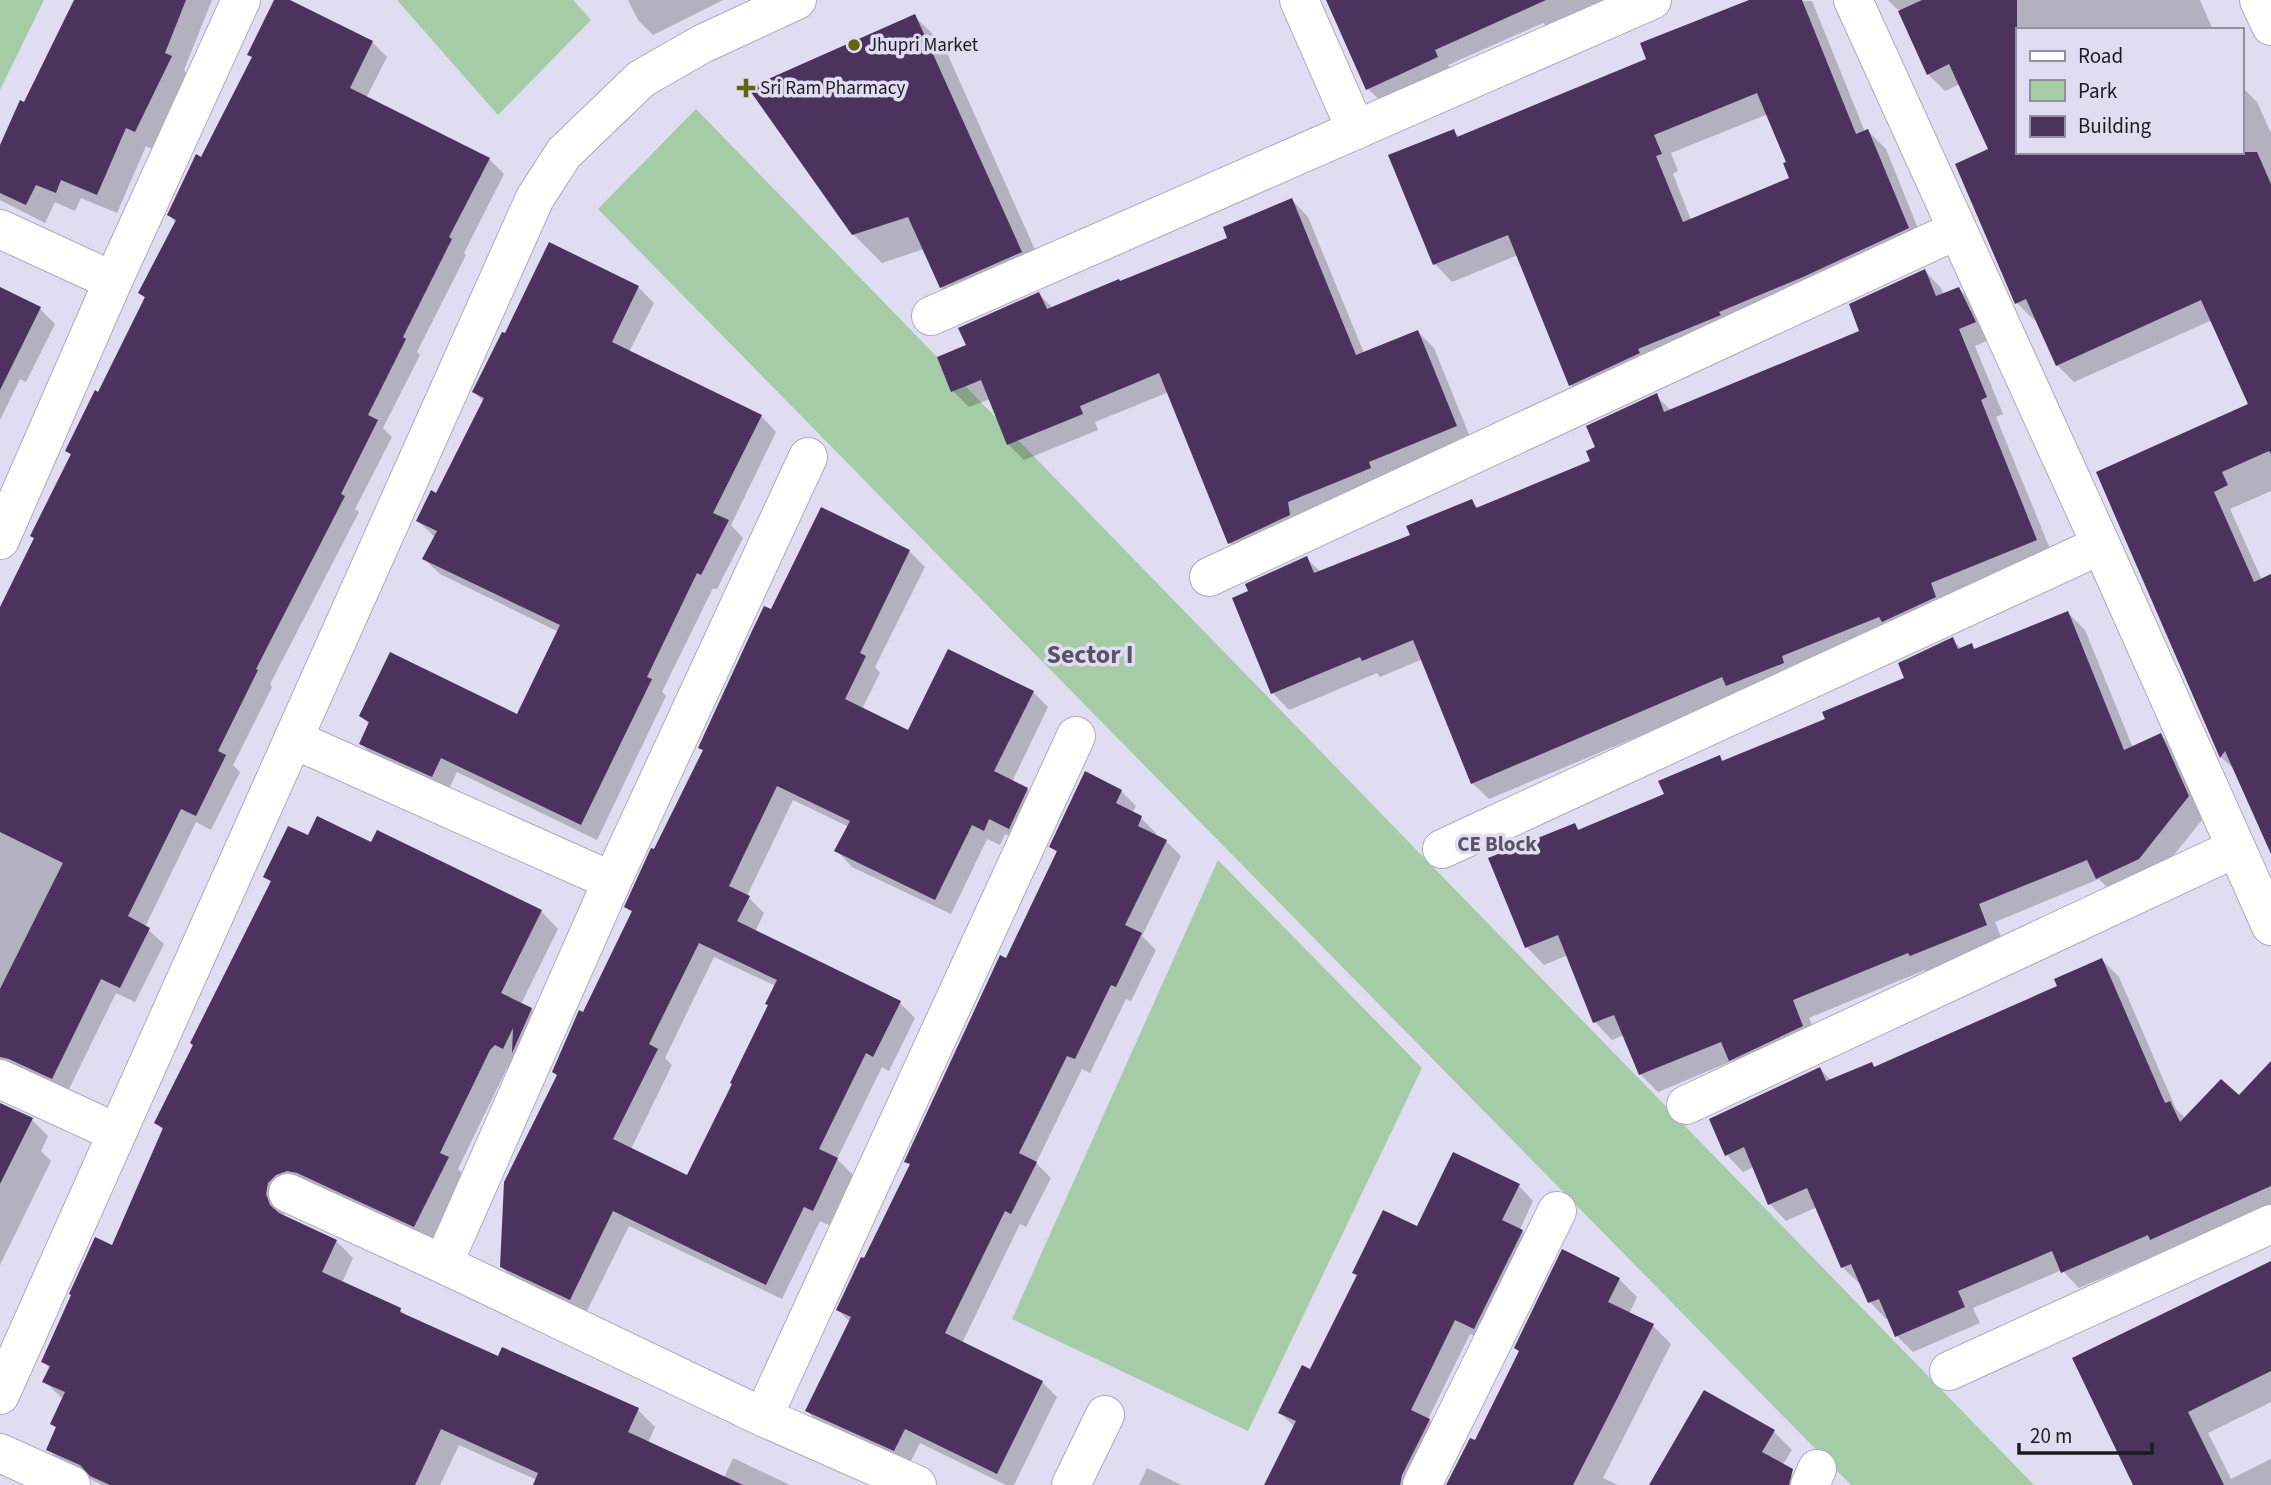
<svg xmlns="http://www.w3.org/2000/svg" width="2271" height="1485" viewBox="0 0 2271 1485" font-family="'Source Sans 3',sans-serif">
<style>
.green{fill:#a5cca6}
.shadow{fill:#0003;fill-rule:evenodd}
.building{fill:#4c335d;fill-rule:evenodd}
.lines{fill:none;stroke-linecap:round;stroke-linejoin:round}
.street-casing{stroke:#aeaabe;stroke-width:40}
.secondary-casing{stroke:#aeaabe;stroke-width:40}
.street{stroke:#fff;stroke-width:38}
.secondary{stroke:#fff;stroke-width:38}
.poi-dot{fill:#5d680c;stroke:#e0dcf1;stroke-width:2.5}
.labels{text-anchor:middle;dominant-baseline:central;stroke-width:7;stroke-linejoin:round;paint-order:stroke}
.poi-label{font-size:19px;fill:#1d1b22;stroke:#e0dcf1;text-anchor:start}
.neighbourhood-label{font-size:21px;font-weight:bold;fill:#585465;stroke:#e0dcf1}
.district-label{font-size:26px;font-weight:bold;fill:#585465;stroke:#e0dcf1}
</style>
<rect width="100%" height="100%" fill="#e0dcf1"/>
<g class="green">
<path d="M0 0H44L0 90Z"/>
<path d="M397 0H573L591 20 498 115Z"/>
<path d="M696 109 2034 1485H1851L598 209Z"/>
<path d="M1218 860 1422 1068 1248 1431 1012 1319Z"/>
</g>
<g class="shadow">
<path d="M76 0H212L184 70 190 77 155 150 146 146 117 213 81 198 75 211 55 202 45 223 0 200V150Z"/>
<path d="M276 0H286L372 42 387 57 366 98 489 159 504 174 464 253 466 255 417 352 420 355 383 428 392 437 355 509 359 512 270 684 272 687 233 765 240 772 211 830 196 822 145 927 164 944 135 1002 116 993 67 1093 0 1067V611L36 539 72 456 67 451 99 394 146 299 140 293 176 223 169 215 202 159 253 58 249 54Z"/>
<path d="M628 0H723L653 35 638 20Z"/>
<path d="M1328 0H1612L1549 28 1543 23 1448 65 1452 72 1383 103 1368 89Z"/>
<path d="M1753 0 1812 1 1865 132 1868 131 1886 149 1925 246 1589 402 1571 385 1518 255 1452 282 1435 264 1391 156 1453 131 1460 137 1649 60ZM1768 114 1788 163 1791 179 1691 220 1673 174 1678 171 1671 153Z"/>
<path d="M1888 0H2200L2213 30H2017V152H2241V86L2257 102 2271 133V491L2230 509 2262 580 2271 576V850L2236 771 2221 757 2098 473 2249 406 2244 395 2245 394 2212 320 2074 382 2057 365 2037 319 2034 320 2017 303 1991 150 1960 84 1945 91 1928 74 1899 9H1897Z"/>
<path d="M914 16 943 44 1049 281 970 316 941 287 924 249 882 263 853 234Z"/>
<path d="M1292 200 1308 217 1364 353 1418 332 1434 348 1472 442 1246 559 1230 543 1169 392 1095 422 1098 430 1024 460 1008 444 990 399 969 407 953 391 940 358 968 346 1039 294 1053 308 1120 283 1229 239Z"/>
<path d="M1925 271 1941 288 1944 295 1959 289 1976 305 1991 339 1975 346 2003 414 1996 417 2053 556 1737 695 1489 799 1472 783 1423 659 1380 677 1377 673 1289 710 1273 693 1250 592 1306 558 1321 572 1412 536 1471 501 1479 509 1593 462 1597 448 1656 396 1672 411 1862 332Z"/>
<path d="M638 287 654 303 629 352 761 416 776 432 731 525 743 538 717 589 713 588 662 692 666 696 597 840 457 772 448 791 377 760 361 744 370 725 361 716H518L559 632 440 574 424 559 435 537 418 521 437 496 484 402 474 392Z"/>
<path d="M0 289 40 309 55 324 26 382 20 379 0 420Z"/>
<path d="M909 551 925 567 875 667 880 673 862 709 909 732 1033 692 1048 707 1012 782 1027 789 1043 804 1025 843 1005 834 1000 845 987 839 951 914 852 867 837 851 849 827 793 800 747 896 764 913 755 932 900 1003 915 1018 889 1071 882 1067 837 1159 853 1175 829 1225 820 1221 782 1299 629 1226 585 1315 517 1282 501 1266 558 1076 554 1072 633 913 626 907 705 752 700 747 771 612ZM714 957 776 986 769 1006 688 1177 631 1149 672 1065 665 1058Z"/>
<path d="M2068 613 2085 630 2133 748 2160 735 2178 752 2206 815 2157 876 2115 895 2099 879 1995 922 2003 942 1929 973 1925 970 1809 1018 1820 1044 1748 1077 1732 1061 1658 1092 1640 1074 1624 1035 1612 1040 1595 1022 1568 955 1544 965 1527 947 1491 859 1574 825 1580 831 1666 795 1719 757 1724 762 1827 720 1907 679 1952 640 1962 649 1971 645 1976 650Z"/>
<path d="M1085 774 1121 791 1136 806 1132 813 1141 818 1156 833 1155 836 1166 841 1181 856 1142 936 1156 950 1131 1001 1126 999 1090 1073 1082 1069 1036 1163 1051 1178 1026 1227 1020 1224 962 1343 1042 1382 1057 1397 1014 1485H1006L920 1443 909 1465 822 1426 807 1411 850 1322 838 1310 865 1261 911 1166 907 1161 1058 853 1051 847Z"/>
<path d="M309 837 372 844 541 911 558 929 521 1004 531 1009 548 1027 507 1068 458 1169 465 1176 432 1243 285 1201 284 1217 336 1241 353 1258 342 1283 400 1310 408 1317 499 1359 638 1410 655 1427 648 1443 724 1478 733 1458 790 1485H535L537 1480 459 1445 440 1485H102L65 1466 48 1449 57 1429 52 1424 64 1400 44 1381 50 1369 43 1361 112 1247 164 1131 156 1123 272 883 265 877Z"/>
<path d="M2102 960 2119 977 2176 1109 2185 1118 2271 1085V1210L2168 1255 2164 1252 2079 1288 2062 1270 1973 1308 1980 1323 1913 1352 1897 1336 1889 1318 1886 1319 1870 1302 1861 1283H1859L1842 1267 1817 1207 1786 1221 1770 1204 1754 1167 1743 1172 1727 1155 1820 1069 1832 1081 1871 1064 1876 1068 2059 986Z"/>
<path d="M0 1105 32 1120 48 1136 41 1151 51 1161 0 1265Z"/>
<path d="M1519 1186 1533 1201 1520 1229 1537 1246 1489 1343 1470 1334 1428 1419 1444 1435 1403 1485H1266L1295 1427 1280 1413 1311 1372 1358 1276 1354 1272 1418 1229Z"/>
<path d="M2271 1263V1402L2208 1433 2231 1479 2271 1459V1485H2135Z"/>
<path d="M1619 1279 1637 1297 1629 1314 1653 1326 1671 1344 1603 1478 1618 1485H1448L1476 1443 1520 1352 1516 1348Z"/>
<path d="M1705 1392 1774 1432 1792 1450 1782 1466 1799 1483 1798 1485H1652Z"/>
<path d="M1147 1468 1181 1485H1139Z"/>
</g>
<g class="building">
<path d="M74 0H186L165 53 172 56 135 132 126 128 97 195 61 180 56 193 36 185 26 205 0 193V145L20 100 24 102Z"/>
<path d="M274 0H290L373 41 350 88 490 158 449 237 452 239 403 337 406 339 368 415 378 420 341 494 345 496 256 669 258 670 218 751 226 755 196 816 181 809 128 916 150 928 120 988 101 979 52 1079 9 1059 0 1057V989L63 863 0 832V607L34 538 30 536 71 454 65 451 95 390 98 392 145 297 138 293 176 220 167 215 196 154 201 157 252 57 247 55Z"/>
<path d="M1326 0H1546L1435 50 1438 57 1366 90Z"/>
<path d="M1749 0H1802L1856 134 1868 129 1909 228 1803 277 1719 312 1721 315 1638 349 1640 353 1569 386 1508 235 1433 265 1388 155 1454 129 1457 137 1646 59 1640 43ZM1757 93 1786 162 1783 163 1789 178 1683 222 1656 156 1662 154 1654 135Z"/>
<path d="M1922 0H2017V152H2257L2271 184V454L2269 451 2222 472 2228 485 2214 492 2254 582 2271 574V854L2225 751 2220 758 2096 472 2248 404 2201 300 2056 366 2026 299 2015 304 1955 164 1988 149 1949 64 1927 75 1898 11Z"/>
<path d="M915 14 1022 252 940 288 908 217 852 235 748 88Z"/>
<path d="M1292 198 1356 355 1418 330 1457 426 1369 462 1371 468 1288 502 1290 515 1228 544 1159 373 1080 406 1083 414 1007 445 981 380 951 392 937 357 966 345 958 328 1039 292 1047 309 1119 279 1120 281 1227 238 1223 227Z"/>
<path d="M549 242 639 286 612 342 762 415 713 513 729 520 701 575 697 573 647 677 652 679 581 825 441 758 432 777 359 744 369 722 359 716 390 652 517 714 560 625 422 559 437 531 416 521 431 490 436 493 484 398 472 392 502 332 505 333Z"/>
<path d="M1925 269 1936 296 1959 287 1976 322 1959 329 1987 397 1981 400 2037 540 1931 583 1936 597 1882 622 1879 617 1782 656 1784 663 1726 686 1722 677 1471 784 1413 640 1362 661 1360 657 1271 694 1232 598 1248 591 1245 584 1307 556 1314 573 1410 535 1406 526 1472 499 1476 508 1590 461 1586 451 1595 447 1586 426 1657 393 1664 412 1859 331 1849 304Z"/>
<path d="M0 287 41 307 0 390Z"/>
<path d="M821 507 910 550 860 653 866 656 845 699 908 730 948 649 1034 691 994 771 1028 788 1009 829 989 819 984 831 972 825 935 900 834 851 850 821 777 786 729 886 750 896 737 921 901 1001 873 1057 866 1053 819 1149 838 1158 813 1211 804 1207 766 1285 613 1211 570 1300 500 1267 504 1182 557 1075 552 1072 579 1010 583 1012 632 911 624 907 651 848 654 849 703 750 698 748 751 633 764 606 771 609ZM699 943 777 980 765 1004 768 1005 730 1083 732 1084 687 1175 613 1139 658 1049 649 1044Z"/>
<path d="M2068 611 2124 750 2161 733 2189 796 2139 859 2096 879 2087 860 1979 904 1987 925 1910 956 1908 953 1793 1000 1803 1026 1729 1061 1721 1042 1639 1075 1614 1015 1593 1023 1558 935 1525 948 1488 858 1575 823 1578 830 1664 794 1658 781 1720 755 1722 761 1825 719 1822 712 1904 678 1898 663 1953 637 1958 649 1972 643 1974 649Z"/>
<path d="M1085 771 1122 790 1116 803 1142 816 1138 826 1167 840 1125 925 1142 933 1116 987 1111 985 1075 1059 1067 1056 1019 1153 1037 1162 1011 1214 1005 1211 945 1333 1043 1381 997 1474 905 1429 894 1451 805 1411 851 1317 836 1310 861 1257 864 1258 910 1164 904 1162 1000 955 1006 958 1057 851 1049 847Z"/>
<path d="M317 816 371 842 377 830 542 910 501 993 532 1008 512 1053 513 1028 503 1049 495 1045 490 1050 440 1153 449 1157 414 1227 297 1173 287 1171 276 1175 268 1183 266 1194 270 1205 279 1213 337 1240 322 1272 401 1308 400 1312 498 1356 502 1347 639 1408 628 1432 743 1485H533L538 1473 441 1429 415 1485H110L90 1476 80 1465 46 1450 56 1427 50 1424 65 1392 42 1382 50 1366 41 1362 71 1295 69 1294 95 1237 112 1245 163 1128 154 1123 193 1045 190 1043 271 881 263 877 288 826 308 835Z"/>
<path d="M2102 958 2165 1103 2170 1101 2180 1122 2221 1079 2239 1095 2271 1061V1186L2150 1240 2148 1235 2061 1273 2052 1251 1958 1291 1965 1307 1895 1337 1879 1299 1868 1303 1851 1264 1841 1268 1807 1188 1768 1205 1744 1147 1725 1156 1709 1119 1820 1067 1826 1081 1872 1062 1874 1067 2057 986 2054 979Z"/>
<path d="M0 1103 33 1118 0 1184Z"/>
<path d="M1453 1152 1520 1184 1502 1220 1523 1230 1474 1329 1455 1320 1411 1410 1430 1419 1402 1475 1400 1485H1264L1296 1421 1278 1413 1302 1365 1310 1369 1357 1275 1352 1273 1383 1210 1417 1226Z"/>
<path d="M1562 1249 1620 1278 1608 1302 1654 1324 1617 1399 1573 1485H1446L1470 1438 1475 1440 1519 1351 1514 1348Z"/>
<path d="M2271 1261V1371L2188 1412 2224 1485H2133L2072 1358Z"/>
<path d="M1704 1390 1775 1430 1762 1452 1793 1469 1789 1485H1649Z"/>
</g>
<g class="lines">
<g class="street-casing">
<g id="street">
<path d="M1299 0 1356 130"/>
<path d="M1853 0 2101 545 2271 926"/>
<path d="M0 229 113 281 0 540"/>
<path d="M113 281 241 0"/>
<path d="M931 316 1652 0"/>
<path d="M1209 577 1957 230"/>
<path d="M293 739 612 881"/>
<path d="M1442 849 2101 545"/>
<path d="M0 1079 117 1133"/>
<path d="M1686 1105 2236 848"/>
<path d="M288 1193 443 1264 763 1417 1076 736"/>
<path d="M443 1264 612 881 808 457"/>
<path d="M1949 1371 2271 1224"/>
<path d="M0 1395 535 198 564 153 641 79 702 44 797 0"/>
<path d="M763 1417 917 1485"/>
<path d="M1071 1485 1105 1415"/>
<path d="M1422 1485 1557 1211"/>
<path d="M1810 1485 1817 1469"/>
</g>
</g>
<g class="secondary-casing">
<g id="secondary">
<path d="M2259 0 2271 26"/>
<path d="M0 1453 71 1485"/>
</g>
</g>
<use href="#street" class="street"/>
<use href="#secondary" class="secondary"/>
</g>
<g class="poi-dot">
<circle cx="854" cy="45" r="7"/>
<path d="M742.5 77.5h7v7h7v7h-7v7h-7v-7h-7v-7h7z"/>
</g>
<g class="labels">
<g class="poi-label">
<text x="868" y="45">Jhupri Market</text>
<text x="760" y="88">Sri Ram Pharmacy</text>
</g>
<g class="neighbourhood-label">
<text x="1497" y="844">CE Block</text>
</g>
<g class="district-label">
<text x="1090" y="654">Sector I</text>
</g>
</g>
<rect x="2016" y="28" width="228" height="126" fill="#e0dcf1" stroke="#928f9e" stroke-width="2"/>
<rect x="2030" y="51" width="35" height="10" fill="#ffffff" stroke="#928f9e" stroke-width="2"/>
<text x="2078" y="63" font-size="21" fill="#1d1b22">Road</text>
<rect x="2030" y="80" width="35" height="21" fill="#a5cca6" stroke="#928f9e" stroke-width="2"/>
<text x="2078" y="98" font-size="21" fill="#1d1b22">Park</text>
<rect x="2030" y="116" width="35" height="21" fill="#4c335d" stroke="#928f9e" stroke-width="2"/>
<text x="2078" y="133" font-size="21" fill="#1d1b22">Building</text>
<path d="M2019 1443v10h133v-10" fill="none" stroke="#1d1b22" stroke-width="3.5"/>
<text x="2030" y="1443" font-size="21" fill="#1d1b22" stroke="#e0dcf1" stroke-width="5" paint-order="stroke">20 m</text>
</svg>
